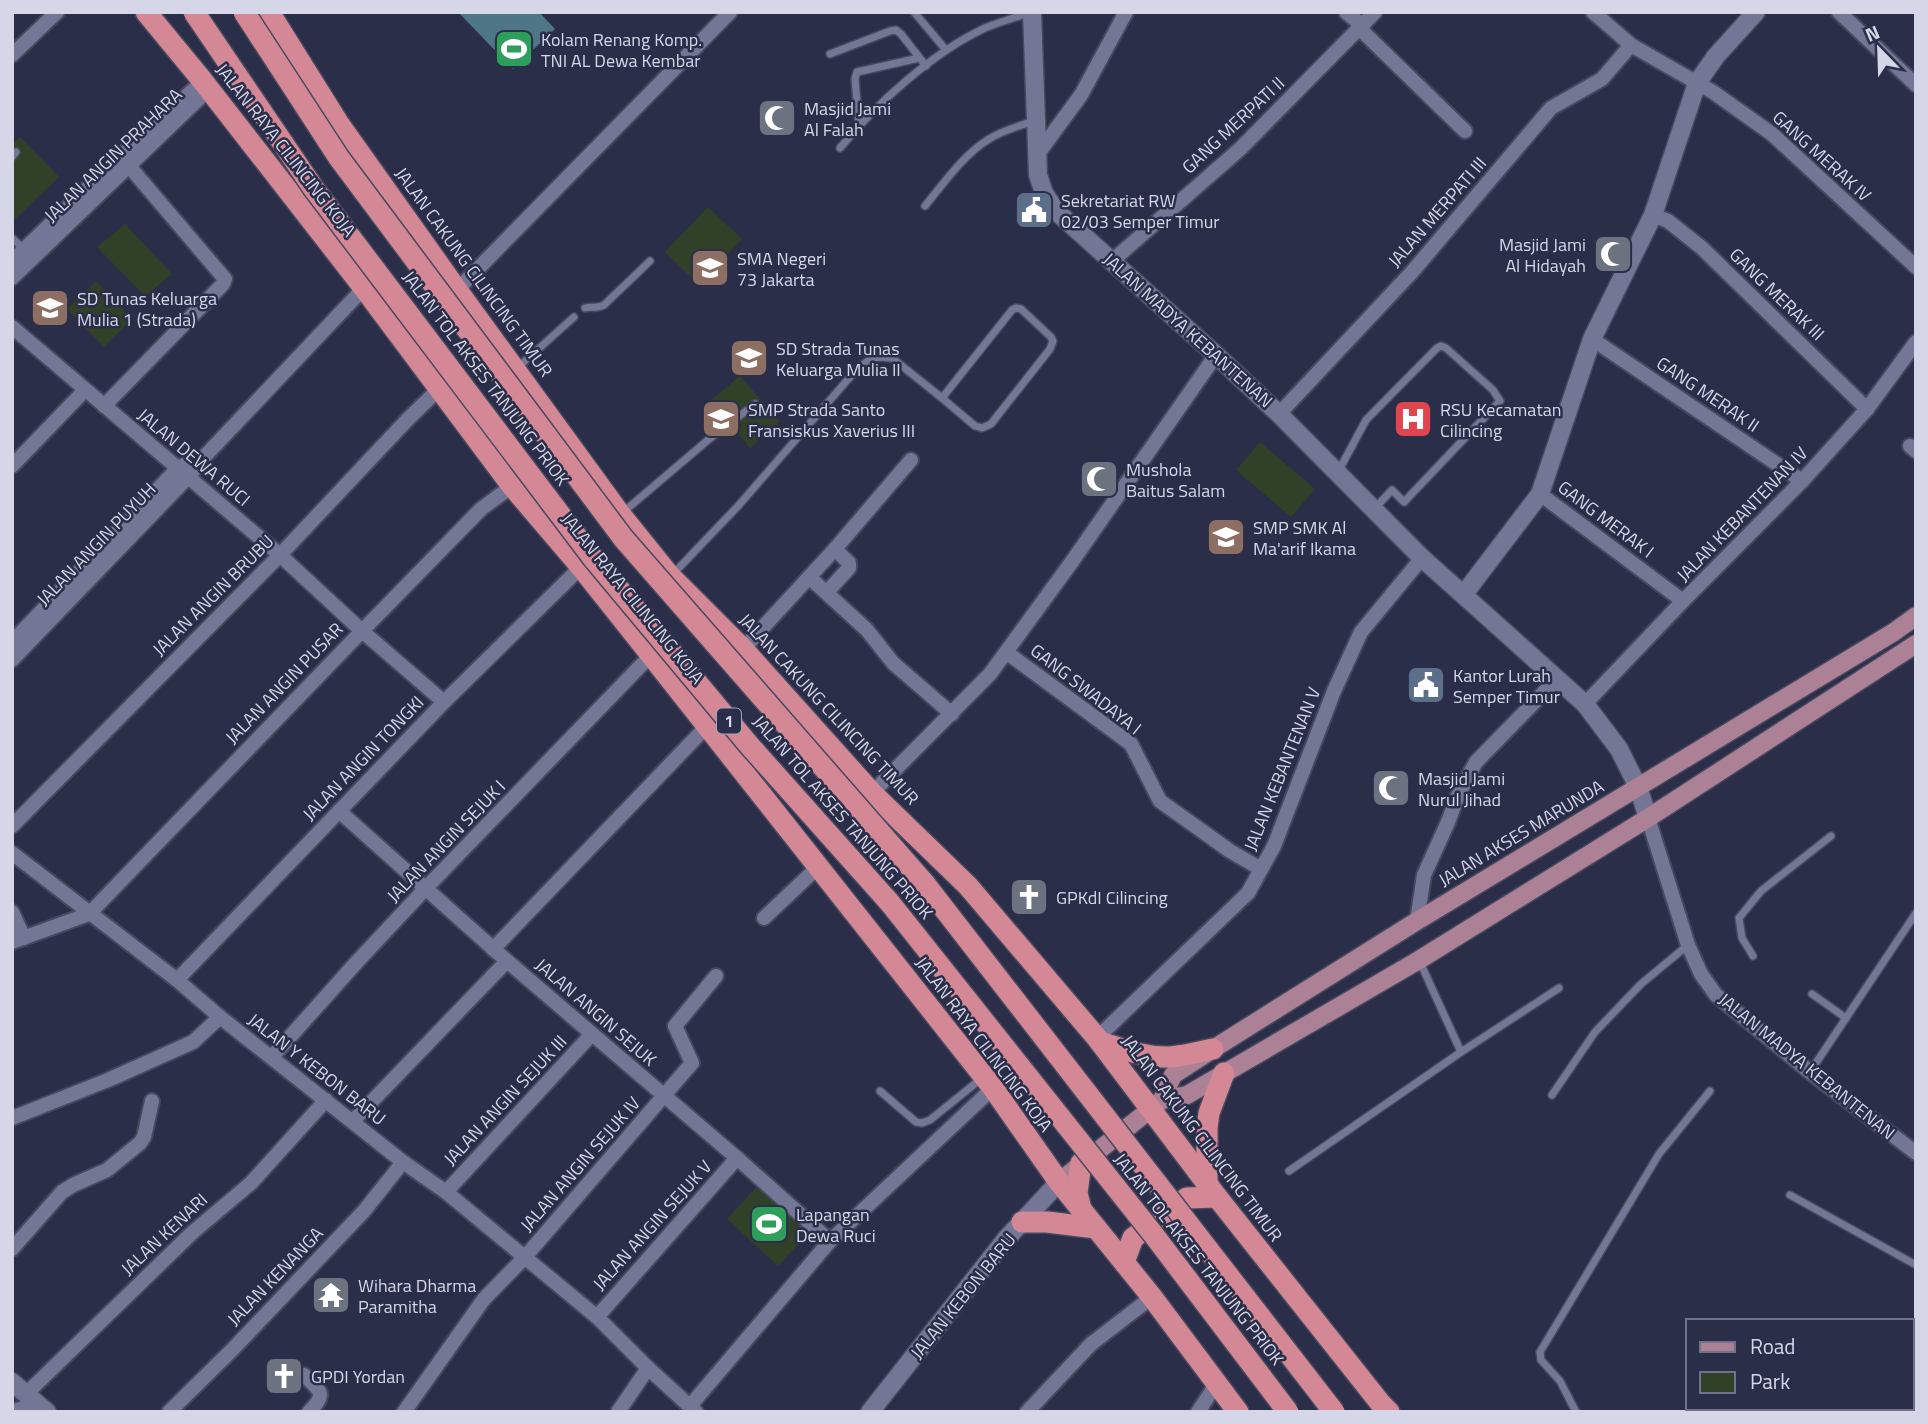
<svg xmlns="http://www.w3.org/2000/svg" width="1928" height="1424" viewBox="0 0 1928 1424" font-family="'Titillium Web',sans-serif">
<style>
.green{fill:#304128}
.water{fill:#4f7686}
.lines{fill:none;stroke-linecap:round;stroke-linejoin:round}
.lane-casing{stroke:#46485e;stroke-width:10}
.street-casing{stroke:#46485e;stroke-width:18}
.secondary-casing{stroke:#46485e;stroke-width:21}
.primary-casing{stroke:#46485e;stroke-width:21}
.highway-casing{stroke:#46485e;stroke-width:24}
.lane{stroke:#737795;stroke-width:7}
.street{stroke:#737795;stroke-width:14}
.secondary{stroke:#737795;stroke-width:18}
.primary{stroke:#ad8195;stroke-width:18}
.highway{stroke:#d48895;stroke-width:21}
.highway-bridge-casing{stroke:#46485e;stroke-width:24;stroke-linecap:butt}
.highway-bridge{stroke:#d48895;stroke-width:21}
.labels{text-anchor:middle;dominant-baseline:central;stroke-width:5;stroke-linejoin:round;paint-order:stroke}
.shield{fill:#2b2e48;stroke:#a2a4b8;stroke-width:2}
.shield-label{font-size:16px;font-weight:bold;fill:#d5d7e8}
.poi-label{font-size:18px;fill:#d5d7e8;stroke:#2b2e48;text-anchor:start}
.street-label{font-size:18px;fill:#d5d7e8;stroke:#2b2e48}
</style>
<rect width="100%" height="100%" fill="#2b2e48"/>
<g class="green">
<path d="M20 137 59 177 12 222V145Z"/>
<path d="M708 207 742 239 699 285 665 252Z"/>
<path d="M125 224 172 274 145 296 97 247Z"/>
<path d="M96 281 132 319 104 347 67 309Z"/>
<path d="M740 376 780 422 750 448 710 401Z"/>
<path d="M1260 442 1315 489 1291 517 1236 470Z"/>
<path d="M761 1182 812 1230 778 1266 727 1219Z"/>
</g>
<path class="water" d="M458 12H539L555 29 513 69Z"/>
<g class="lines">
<g class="lane-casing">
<g id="lane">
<path d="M914 12 946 50"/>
<path d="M830 54 890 31 896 30 901 34 926 66"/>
<path d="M859 126 855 79 857 72 919 58"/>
<path d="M840 148C877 103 932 53 985 28 999 22 1015 18 1030 12"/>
<path d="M12 157 16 152"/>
<path d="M925 206C944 183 963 155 989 139 1003 130 1019 126 1035 121"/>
<path d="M12 238 24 249"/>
<path d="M585 308C592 306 597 309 604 305L650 261"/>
<path d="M516 369 574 317"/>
<path d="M1338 472 1366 420 1437 348 1441 346 1446 348 1493 390 1500 401 1404 502 1392 490 1374 509"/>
<path d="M621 514 708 440 755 404"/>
<path d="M673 574 739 505 857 369 868 361 880 357 892 358 942 398 1012 310 1016 308 1021 309 1051 337 1053 341 1050 349 991 424 982 428 975 426 942 398"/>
<path d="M1753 956 1742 938 1739 918 1761 891 1831 836"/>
<path d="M1419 960 1461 1052"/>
<path d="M1812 994 1846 1018"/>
<path d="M1810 1072 1916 913"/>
<path d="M880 1091 916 1122 922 1123 930 1120 982 1078"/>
<path d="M1552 1095 1595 1032 1641 984 1688 945"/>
<path d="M1289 1171 1461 1052 1559 988"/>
<path d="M1790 1195 1916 1265"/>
<path d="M1576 1412 1560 1381 1541 1360 1540 1352 1659 1154 1710 1091"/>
</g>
</g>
<g class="street-casing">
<g id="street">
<path d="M1346 12 1363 26"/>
<path d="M1593 12 1631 45 1713 92 1772 134 1916 267"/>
<path d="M1839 12 1916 85"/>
<path d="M1360 29 1465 131"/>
<path d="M12 55 57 12"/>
<path d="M1037 155 1081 95 1126 12"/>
<path d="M1653 215 1668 221 1702 248 1867 409"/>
<path d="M12 261 120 157 203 81"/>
<path d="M1112 261 1240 149 1375 12"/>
<path d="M12 278 209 89"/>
<path d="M457 290 730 12"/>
<path d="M12 327 280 555 362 631 444 702"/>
<path d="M1592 339 1802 481"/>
<path d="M104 406 223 284 225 279 129 166"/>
<path d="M1279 414 1412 272 1551 108 1602 79 1631 45"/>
<path d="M1910 446 1916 451"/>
<path d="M12 466 85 390"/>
<path d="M1540 494 1683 601"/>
<path d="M809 577 867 630 893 663 952 714"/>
<path d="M827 592 849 568V563L835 549"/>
<path d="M12 642 178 468 186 464"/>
<path d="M743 649 835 549 911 460"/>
<path d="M1006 652 1131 744 1160 801 1230 851 1261 869"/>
<path d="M12 660 188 477 206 455 364 288"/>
<path d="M1585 704 1683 601 1802 481 1867 409 1916 342"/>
<path d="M872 793 990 674 1071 563 1216 355"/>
<path d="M339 811 507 961 737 1158 830 1241"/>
<path d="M1648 818 1688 945 1701 974 1716 995 1810 1072 1916 1153"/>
<path d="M12 826 280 555 408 419 439 389"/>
<path d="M12 853 177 980 220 1017 403 1162 446 1192 597 1317 648 1368 696 1412"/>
<path d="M12 912 24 938"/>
<path d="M764 918 818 867"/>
<path d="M1417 921 1424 875 1448 822 1459 793 1476 762 1557 679"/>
<path d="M12 942 89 914 362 631 481 509 512 486"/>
<path d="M493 949 707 726"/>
<path d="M177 980 444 702 581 567"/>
<path d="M1097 1038 1248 893 1274 846 1334 691 1361 632 1422 558"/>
<path d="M272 1057 355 964 426 888 651 655"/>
<path d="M12 1118 108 1080 193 1042 220 1017"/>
<path d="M353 1121 507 961"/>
<path d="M446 1192 592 1034"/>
<path d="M12 1249 62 1192 73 1185 107 1170 140 1143 144 1137 152 1101"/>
<path d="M597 1317 737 1158"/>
<path d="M304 1375C320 1391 328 1393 309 1412"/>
<path d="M26 1394 193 1232 251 1183 326 1100"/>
<path d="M690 1406 830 1241 993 1088"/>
<path d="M12 1412 36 1403"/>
<path d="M169 1412 233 1349 364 1211 403 1162"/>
<path d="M404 1412 484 1299 525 1257 692 1063 675 1026 716 976"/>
<path d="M618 1412 648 1368"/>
<path d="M1027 1412 1091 1344 1152 1297"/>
<path d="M1198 1412 1217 1383"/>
</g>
</g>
<g class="secondary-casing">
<g id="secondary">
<path d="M1032 12 1038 175 1044 193 1056 211 1216 355 1279 414 1422 558 1585 704 1619 749 1638 787 1648 818"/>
<path d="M1464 594 1540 494 1592 339 1653 215 1697 83 1716 56 1756 12"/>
<path d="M12 1382 47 1412"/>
<path d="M870 1412 1006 1239 1059 1182"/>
</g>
</g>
<g class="primary-casing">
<g id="primary">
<path d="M1162 1100 1173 1075 1213 1049 1417 921 1894 632 1916 616"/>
<path d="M1059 1182 1162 1100 1187 1095 1419 960 1648 818 1916 644"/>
</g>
</g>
<g class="highway-casing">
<g id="highway">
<path d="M146 12 202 80 364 288 512 486 581 567 651 655 993 1088 1059 1182 1152 1297 1238 1412"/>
<path d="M269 12 339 124 457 290 620 514 670 576 743 649 872 793 968 886 1097 1038 1217 1197 1381 1404 1389 1412"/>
<path d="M1100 1042C1123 1049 1145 1058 1170 1057 1184 1056 1199 1052 1213 1049"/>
<path d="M1081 1163 1077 1193 1081 1209"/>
<path d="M1207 1183V1128L1209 1113 1224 1073"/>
<path d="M1022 1222H1047L1096 1228"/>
<path d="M1124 1262 1133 1238 1187 1198 1217 1197"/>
</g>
</g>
<use href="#lane" class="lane"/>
<use href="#street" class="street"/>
<use href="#secondary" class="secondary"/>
<use href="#primary" class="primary"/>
<use href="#highway" class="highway"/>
<g class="highway-bridge-casing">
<g id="highway-bridge">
<path d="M194 12 314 189 593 558 749 745 890 903 1153 1234 1288 1412"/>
<path d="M244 12 339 158 623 538 925 884 1334 1412"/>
</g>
</g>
<use href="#highway-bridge" class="highway-bridge"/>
</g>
<defs>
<g id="stadium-square" transform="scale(2.0125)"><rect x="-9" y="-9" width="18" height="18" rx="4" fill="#2e9e5b" stroke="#2b2e48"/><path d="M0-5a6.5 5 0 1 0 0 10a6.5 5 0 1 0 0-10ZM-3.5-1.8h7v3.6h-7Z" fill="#fff"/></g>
<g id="mosque-square" transform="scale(2.0125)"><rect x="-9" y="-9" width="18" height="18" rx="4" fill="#6b7280" stroke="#2b2e48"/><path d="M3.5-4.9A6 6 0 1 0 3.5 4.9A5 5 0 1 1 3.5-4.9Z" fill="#fff"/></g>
<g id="civic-square" transform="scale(2.0125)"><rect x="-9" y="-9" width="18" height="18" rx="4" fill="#5c6f8a" stroke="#2b2e48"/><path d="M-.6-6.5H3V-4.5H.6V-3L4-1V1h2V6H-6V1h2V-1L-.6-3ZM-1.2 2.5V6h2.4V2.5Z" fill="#fff"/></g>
<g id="school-square" transform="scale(2.0125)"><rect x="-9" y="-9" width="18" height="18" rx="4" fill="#8d6e63" stroke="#2b2e48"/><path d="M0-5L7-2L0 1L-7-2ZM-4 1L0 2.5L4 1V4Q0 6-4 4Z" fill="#fff"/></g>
<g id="hospital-square" transform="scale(2.0125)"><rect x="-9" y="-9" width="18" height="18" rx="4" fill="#e0444e" stroke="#2b2e48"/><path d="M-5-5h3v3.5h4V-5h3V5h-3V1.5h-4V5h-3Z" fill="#fff"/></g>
<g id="church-square" transform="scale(2.0125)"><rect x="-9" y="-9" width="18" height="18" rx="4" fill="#6b7280" stroke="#2b2e48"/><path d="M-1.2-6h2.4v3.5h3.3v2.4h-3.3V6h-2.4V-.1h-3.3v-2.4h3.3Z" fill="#fff"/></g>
<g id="temple-square" transform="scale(2.0125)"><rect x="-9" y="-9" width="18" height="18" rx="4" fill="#6b7280" stroke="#2b2e48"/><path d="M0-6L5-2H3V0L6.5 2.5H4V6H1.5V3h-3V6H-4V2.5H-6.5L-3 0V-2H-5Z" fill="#fff"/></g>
</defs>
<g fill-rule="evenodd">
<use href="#stadium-square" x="514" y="49"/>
<use href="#mosque-square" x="777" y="118"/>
<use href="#civic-square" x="1034" y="210"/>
<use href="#mosque-square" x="1613" y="254"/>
<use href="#school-square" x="710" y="268"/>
<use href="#school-square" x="50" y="308"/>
<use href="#school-square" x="749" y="358"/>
<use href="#school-square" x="721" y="419"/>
<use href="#hospital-square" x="1413" y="419"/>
<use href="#mosque-square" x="1099" y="479"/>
<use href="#school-square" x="1226" y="537"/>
<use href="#civic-square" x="1426" y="685"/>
<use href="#mosque-square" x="1391" y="788"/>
<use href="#church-square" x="1029" y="897"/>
<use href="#stadium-square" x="769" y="1224"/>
<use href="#temple-square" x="331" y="1295"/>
<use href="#church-square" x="284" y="1376"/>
</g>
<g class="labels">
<rect class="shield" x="717" y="708.5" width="24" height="25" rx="5"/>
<g class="shield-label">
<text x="729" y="721">1</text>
</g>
<g class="poi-label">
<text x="541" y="39">Kolam Renang Komp.<tspan x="541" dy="21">TNI AL Dewa Kembar</tspan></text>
<text x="804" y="108">Masjid Jami<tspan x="804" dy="21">Al Falah</tspan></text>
<text x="1061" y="200">Sekretariat RW<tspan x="1061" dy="21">02/03 Semper Timur</tspan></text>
<text x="1586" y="244" text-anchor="end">Masjid Jami<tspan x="1586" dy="21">Al Hidayah</tspan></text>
<text x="737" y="258">SMA Negeri<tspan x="737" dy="21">73 Jakarta</tspan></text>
<text x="77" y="298">SD Tunas Keluarga<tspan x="77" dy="21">Mulia 1 (Strada)</tspan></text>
<text x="776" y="348">SD Strada Tunas<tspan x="776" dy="21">Keluarga Mulia II</tspan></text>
<text x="748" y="409">SMP Strada Santo<tspan x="748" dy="21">Fransiskus Xaverius III</tspan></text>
<text x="1440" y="409">RSU Kecamatan<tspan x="1440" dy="21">Cilincing</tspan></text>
<text x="1126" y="469">Mushola<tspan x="1126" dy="21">Baitus Salam</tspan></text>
<text x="1253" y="527">SMP SMK Al<tspan x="1253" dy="21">Ma'arif Ikama</tspan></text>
<text x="1453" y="675">Kantor Lurah<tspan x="1453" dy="21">Semper Timur</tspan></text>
<text x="1418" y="778">Masjid Jami<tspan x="1418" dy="21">Nurul Jihad</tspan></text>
<text x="1056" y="897">GPKdI Cilincing</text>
<text x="796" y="1214">Lapangan<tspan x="796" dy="21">Dewa Ruci</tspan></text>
<text x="358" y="1285">Wihara Dharma<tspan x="358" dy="21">Paramitha</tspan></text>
<text x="311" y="1376">GPDI Yordan</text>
</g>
<g class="street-label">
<text transform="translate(1233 125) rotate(-43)">GANG MERPATI II</text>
<text transform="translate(286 150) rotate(52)">JALAN RAYA CILINCING KOJA</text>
<text transform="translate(113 155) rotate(-44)">JALAN ANGIN PRAHARA</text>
<text transform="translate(1822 156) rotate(42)">GANG MERAK IV</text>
<text transform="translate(1437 212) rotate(-49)">JALAN MERPATI III</text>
<text transform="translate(474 272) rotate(54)">JALAN CAKUNG CILINCING TIMUR</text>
<text transform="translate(1777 294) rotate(44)">GANG MERAK III</text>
<text transform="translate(1188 330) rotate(42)">JALAN MADYA KEBANTENAN</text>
<text transform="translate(486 378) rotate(53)">JALAN TOL AKSES TANJUNG PRIOK</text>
<text transform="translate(1708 394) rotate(34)">GANG MERAK II</text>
<text transform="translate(194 457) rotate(40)">JALAN DEWA RUCI</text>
<text transform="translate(1742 514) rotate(-46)">JALAN KEBANTENAN IV</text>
<text transform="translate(1606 519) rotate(37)">GANG MERAK I</text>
<text transform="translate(96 544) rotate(-46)">JALAN ANGIN PUYUH</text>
<text transform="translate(213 595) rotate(-45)">JALAN ANGIN BRUBU</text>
<text transform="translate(633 598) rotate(51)">JALAN RAYA CILINCING KOJA</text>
<text transform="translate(284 683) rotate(-46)">JALAN ANGIN PUSAR</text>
<text transform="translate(1086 689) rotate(38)">GANG SWADAYA I</text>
<text transform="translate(829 709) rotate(47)">JALAN CAKUNG CILINCING TIMUR</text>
<text transform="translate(363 758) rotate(-46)">JALAN ANGIN TONGKI</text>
<text transform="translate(1282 769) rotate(-68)">JALAN KEBANTENAN V</text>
<text transform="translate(843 817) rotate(49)">JALAN TOL AKSES TANJUNG PRIOK</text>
<text transform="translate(1521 833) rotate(-31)">JALAN AKSES MARUNDA</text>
<text transform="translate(446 841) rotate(-46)">JALAN ANGIN SEJUK I</text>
<text transform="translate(596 1012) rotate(41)">JALAN ANGIN SEJUK</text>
<text transform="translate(984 1044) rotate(53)">JALAN RAYA CILINCING KOJA</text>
<text transform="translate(1807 1066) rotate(39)">JALAN MADYA KEBANTENAN</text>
<text transform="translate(317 1069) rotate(38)">JALAN Y KEBON BARU</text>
<text transform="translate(505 1100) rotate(-47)">JALAN ANGIN SEJUK III</text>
<text transform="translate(1202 1138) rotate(53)">JALAN CAKUNG CILINCING TIMUR</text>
<text transform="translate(580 1164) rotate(-49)">JALAN ANGIN SEJUK IV</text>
<text transform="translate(652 1225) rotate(-48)">JALAN ANGIN SEJUK V</text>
<text transform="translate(164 1234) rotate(-43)">JALAN KENARI</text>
<text transform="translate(1199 1259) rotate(52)">JALAN TOL AKSES TANJUNG PRIOK</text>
<text transform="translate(275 1276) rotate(-46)">JALAN KENANGA</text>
<text transform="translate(963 1296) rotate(-51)">JALAN KEBON BARU</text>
</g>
</g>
<rect width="1928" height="1424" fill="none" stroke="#d5d7e8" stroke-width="28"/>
<rect x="1686" y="1319" width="228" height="91" fill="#2b2e48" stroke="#6f7288" stroke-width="2"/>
<rect x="1700" y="1342" width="35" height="10" fill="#ad8195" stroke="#6f7288" stroke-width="2"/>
<text x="1750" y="1354" font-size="21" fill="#d5d7e8">Road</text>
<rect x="1700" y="1372" width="35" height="21" fill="#304128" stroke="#6f7288" stroke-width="2"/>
<text x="1750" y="1389" font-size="21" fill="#d5d7e8">Park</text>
<g transform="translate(1879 49) rotate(337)" stroke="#2b2e48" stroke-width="5" paint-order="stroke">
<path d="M0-5L12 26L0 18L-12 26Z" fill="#d5d7e8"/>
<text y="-10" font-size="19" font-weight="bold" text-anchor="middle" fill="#d5d7e8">N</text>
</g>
</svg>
